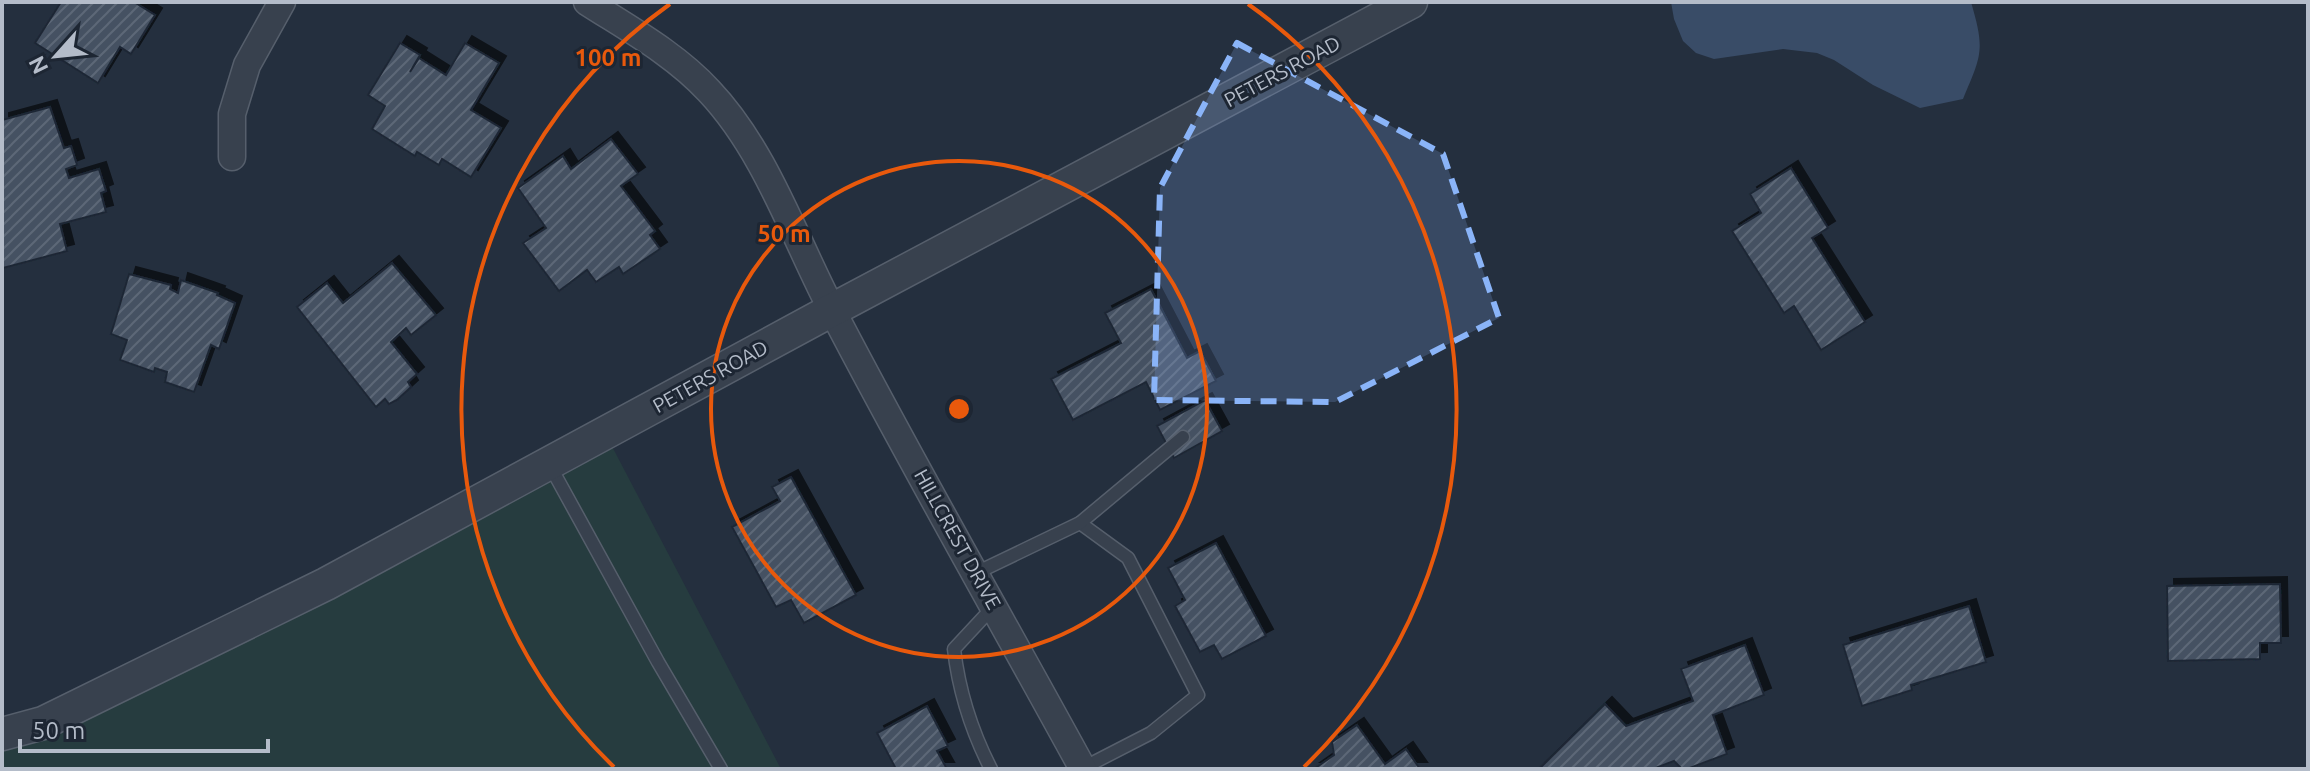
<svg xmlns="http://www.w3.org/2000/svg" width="2310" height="771" viewBox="0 0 2310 771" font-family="Ubuntu,sans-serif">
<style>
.green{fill:#263c3f}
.water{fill:#394c67}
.building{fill:url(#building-hatch);stroke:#1f2835;stroke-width:2;filter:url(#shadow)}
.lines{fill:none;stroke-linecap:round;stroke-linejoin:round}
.service-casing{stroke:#565f6c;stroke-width:15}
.minor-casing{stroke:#565f6c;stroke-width:29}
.tertiary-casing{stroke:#565f6c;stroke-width:35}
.service{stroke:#38414e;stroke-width:12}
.minor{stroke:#38414e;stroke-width:26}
.tertiary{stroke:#38414e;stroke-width:32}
.marked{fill:#8ab4f8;fill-opacity:0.2;stroke:#8ab4f8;stroke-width:6;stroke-dasharray:16 10;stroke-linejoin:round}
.ring{fill:none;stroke:#e8590c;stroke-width:4}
.labels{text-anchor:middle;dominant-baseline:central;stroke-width:6;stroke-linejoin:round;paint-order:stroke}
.street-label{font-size:20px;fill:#b4bcc9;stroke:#1d2633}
.centre{fill:#e8590c;stroke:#1d2633;stroke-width:4}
.ring-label{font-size:24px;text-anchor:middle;font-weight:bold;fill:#e8590c;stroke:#1d2633;stroke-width:6;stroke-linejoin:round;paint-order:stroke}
</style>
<defs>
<pattern id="building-hatch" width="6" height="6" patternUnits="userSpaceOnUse" patternTransform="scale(2)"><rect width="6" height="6" fill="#455162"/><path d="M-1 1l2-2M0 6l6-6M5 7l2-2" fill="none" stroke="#5d6877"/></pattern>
<filter id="shadow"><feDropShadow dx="7" dy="-7" stdDeviation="0" flood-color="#0009"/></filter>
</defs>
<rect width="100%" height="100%" fill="#242f3e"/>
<path class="green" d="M605 433 781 769H2V734Z"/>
<path class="water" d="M1671 2H1971C1985 50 1982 54 1963 99L1920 108 1873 85 1834 60 1817 53 1783 49 1714 59 1696 53 1683 41 1674 19Z"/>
<g class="building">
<path d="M61 2H134L155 15 131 54 120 47 98 83 35 43Z"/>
<path d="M400 43 420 55 410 72 419 58 446 75 465 43 499 63 471 110 501 128 471 177 442 159 439 165 417 152 415 156 372 129 385 106 368 95Z"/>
<path d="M50 107 64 148 71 146 77 165 66 169 69 178 99 169 106 191 101 193 106 212 60 224 67 251 3 268 2 120Z"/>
<path d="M611 139 638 174 621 186 655 231 650 235 660 249 623 274 619 267 596 282 587 270 559 291 523 243 546 228 518 188 563 156 571 169Z"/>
<path d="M1791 168 1828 228 1812 238 1865 322 1821 350 1794 306 1784 313 1732 231 1761 213 1750 194Z"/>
<path d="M392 263 436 315 411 335 406 328 391 342 417 374 408 382 411 387 397 400 389 404 385 399 376 407 297 307 327 283 343 303Z"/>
<path d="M129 274 171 285 170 289 178 293 181 280 218 293 217 295 235 303 219 349 211 345 194 392 165 382 167 372 155 368 154 372 120 360 127 340 111 334Z"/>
<path d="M1151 289 1187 358 1200 351 1216 381 1160 410 1146 382 1073 420 1051 379 1121 343 1105 313Z"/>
<path d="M1205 400 1222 431 1174 458 1157 426Z"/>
<path d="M791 477 856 595 804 623 791 600 776 607 732 527 780 501 772 487Z"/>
<path d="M1216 543 1266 636 1222 659 1214 645 1200 652 1175 606 1185 600 1168 568Z"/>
<path d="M2280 584 2281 643H2260V659L2168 661 2167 586Z"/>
<path d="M1969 606 1986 662 1911 685 1912 690 1862 706 1843 645Z"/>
<path d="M1745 645 1764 695 1713 715 1727 754 1687 769H1682L1674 761 1653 769H1539L1605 704 1626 726 1693 701 1681 669Z"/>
<path d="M927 706 948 746 937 751 947 769H896L877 733Z"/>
<path d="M1357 725 1385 764 1406 749 1420 769H1314L1334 755 1332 742Z"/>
</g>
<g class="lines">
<g class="service-casing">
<g id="service">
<path d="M549 464 658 662 721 769"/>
<path d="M1080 523 1128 558 1198 695 1151 733 1083 768"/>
<path d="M976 573 1080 523 1183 437"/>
<path d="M991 769C971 730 959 692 954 649L994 606"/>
</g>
</g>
<g class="minor-casing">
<g id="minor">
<path d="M587 2C629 29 675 54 709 91 766 151 795 240 833 312 913 466 1000 617 1083 769"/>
<path d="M232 157V114L247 65 282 2"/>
</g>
</g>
<g class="tertiary-casing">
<path id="tertiary" d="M2 734 43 723 326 584 832 310 1411 2"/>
</g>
<use href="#service" class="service"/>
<use href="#minor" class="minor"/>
<use href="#tertiary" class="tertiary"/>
</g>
<path class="marked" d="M1237 43 1443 154 1499 318 1335 402 1154 400 1160 188Z"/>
<g class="ring">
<circle cx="959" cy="409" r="248"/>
<path d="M614 767A497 497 0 0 1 670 4M1248 4A497 497 0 0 1 1304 767"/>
</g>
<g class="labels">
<g class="street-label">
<text transform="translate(1282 71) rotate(-28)">PETERS ROAD</text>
<text transform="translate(710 376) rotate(-29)">PETERS ROAD</text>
<text transform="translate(958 539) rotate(61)">HILLCREST DRIVE</text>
</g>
</g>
<circle cx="959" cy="409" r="12" class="centre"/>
<g class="ring-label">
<text x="608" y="66">100 m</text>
<text x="784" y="242">50 m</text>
</g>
<rect width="2310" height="771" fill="none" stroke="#b4bcc9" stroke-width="8"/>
<g transform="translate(56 56) rotate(243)" stroke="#1d2633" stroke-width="6" paint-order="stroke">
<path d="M0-6L14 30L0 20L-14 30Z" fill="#b4bcc9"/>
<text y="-12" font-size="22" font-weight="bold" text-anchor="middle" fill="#b4bcc9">N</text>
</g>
<path d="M20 739v12h248v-12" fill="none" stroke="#b4bcc9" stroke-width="4"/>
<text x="32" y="739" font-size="24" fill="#b4bcc9" stroke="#1d2633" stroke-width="6" paint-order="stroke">50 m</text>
</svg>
